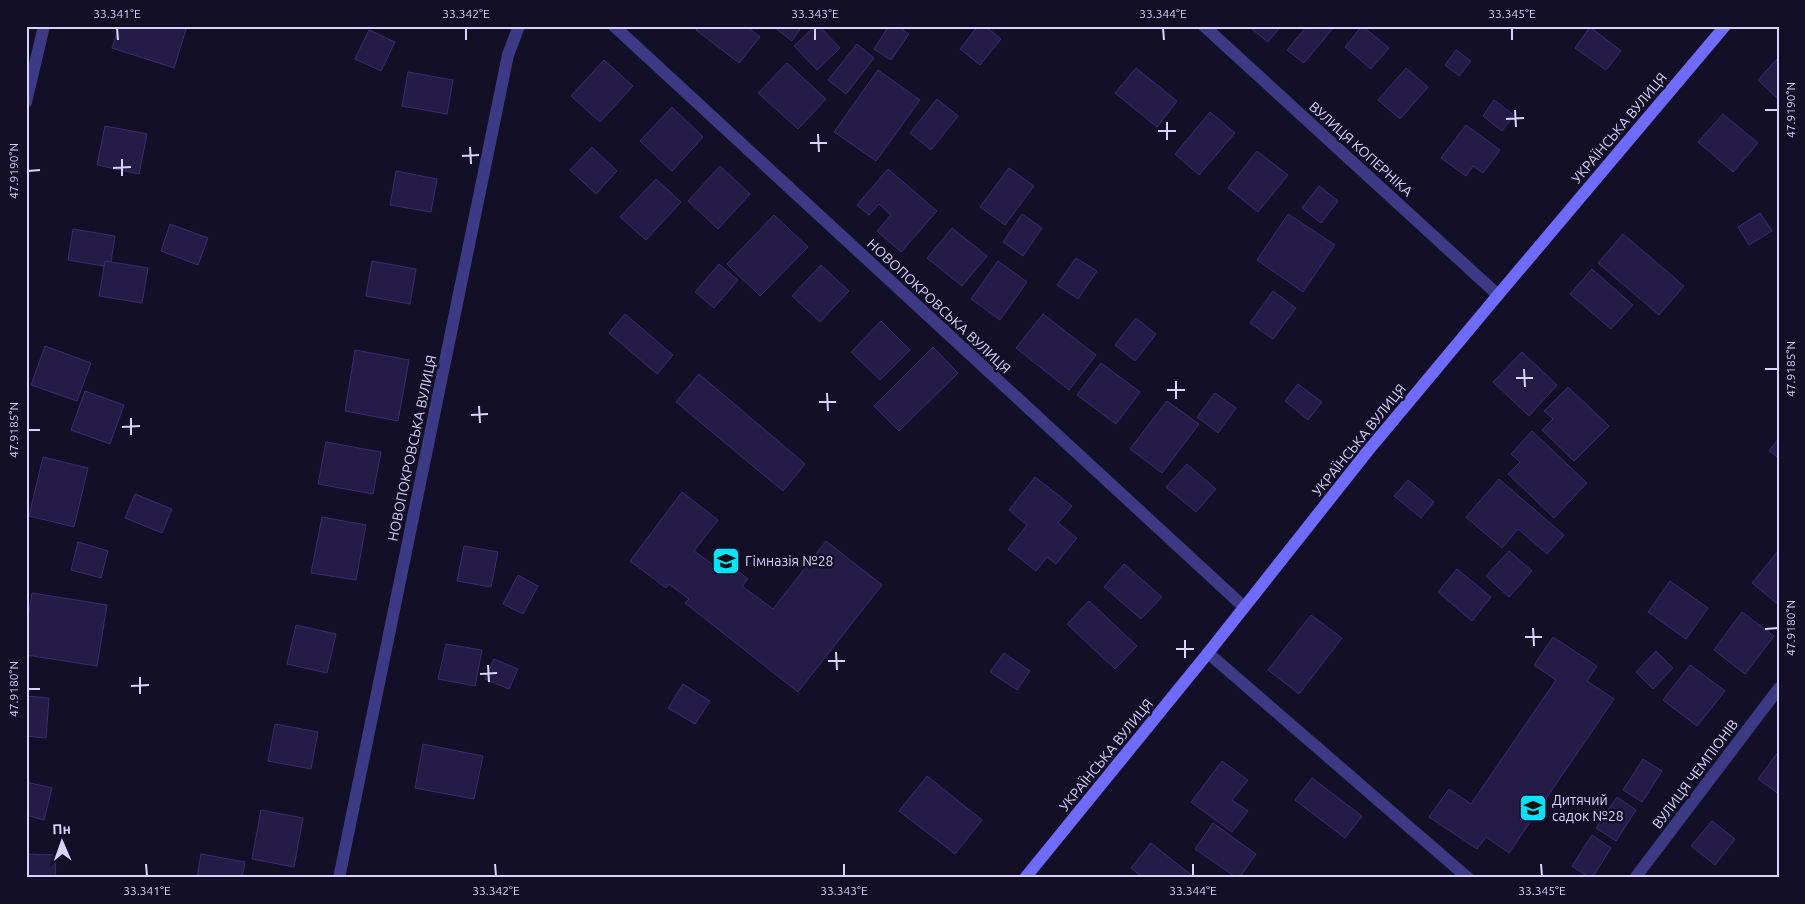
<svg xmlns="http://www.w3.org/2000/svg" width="1805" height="904" viewBox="0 0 1805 904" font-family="Ubuntu,sans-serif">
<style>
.building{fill:#241b47;stroke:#3b2d73}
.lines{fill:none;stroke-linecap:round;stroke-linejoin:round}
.minor{stroke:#3d3a85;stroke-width:12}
.tertiary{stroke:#3d3a85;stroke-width:12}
.secondary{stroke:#6f6bff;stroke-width:12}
.ticks{fill:none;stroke:#d9d4ff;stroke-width:2}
.labels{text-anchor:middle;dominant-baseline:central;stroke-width:5;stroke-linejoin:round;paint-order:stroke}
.street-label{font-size:14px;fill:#d9d4ff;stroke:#130f26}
.poi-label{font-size:14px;fill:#d9d4ff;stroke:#130f26;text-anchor:start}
.neatline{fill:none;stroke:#d9d4ff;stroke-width:2}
.ticks-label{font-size:12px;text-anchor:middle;fill:#d9d4ff}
</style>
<rect width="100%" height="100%" fill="#130f26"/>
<g class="building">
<path d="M119 26H187L174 68 112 48Z"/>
<path d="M700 26H747L760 37 739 63 696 30Z"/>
<path d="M773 26H802L792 41Z"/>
<path d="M815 26H819L840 48 817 70 794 46Z"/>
<path d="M889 26H898L909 34 891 60 874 49Z"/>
<path d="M978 26H985L1001 39 980 65 960 49Z"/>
<path d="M1248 26H1281L1268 42Z"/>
<path d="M1307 26 1334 27 1304 63 1287 50Z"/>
<path d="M1362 26 1389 48 1371 69 1345 47Z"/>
<path d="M1590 27 1621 51 1606 70 1575 48Z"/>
<path d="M369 30 395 42 381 71 355 59Z"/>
<path d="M857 44 874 58 846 94 828 80Z"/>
<path d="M1456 50 1471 61 1459 76 1445 65Z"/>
<path d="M1778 58 1779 59 1778 99 1758 80Z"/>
<path d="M604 60 633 86 600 122 571 96Z"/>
<path d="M787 63 826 99 798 129 758 93Z"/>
<path d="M1136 68 1177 101 1157 127 1115 93Z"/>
<path d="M1406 68 1428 87 1400 119 1378 100Z"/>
<path d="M878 70 920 100 876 161 834 132Z"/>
<path d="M408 72 453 80 447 114 402 106Z"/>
<path d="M937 99 958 116 931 150 910 133Z"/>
<path d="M1494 100 1514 115 1502 131 1483 116Z"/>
<path d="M672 107 703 137 672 171 640 141Z"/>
<path d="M1210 112 1235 133 1199 175 1175 154Z"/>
<path d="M1723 114 1758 143 1733 172 1698 142Z"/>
<path d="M1466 125 1500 150 1483 173 1473 166 1466 176 1441 158Z"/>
<path d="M105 126 147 134 139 174 97 165Z"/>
<path d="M592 147 617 171 596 194 570 170Z"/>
<path d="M1257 151 1288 175 1258 212 1228 188Z"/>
<path d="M720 166 750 194 718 229 688 201Z"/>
<path d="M1009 168 1034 186 1005 225 980 207Z"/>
<path d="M888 169 937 211 901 252 877 231 891 215 879 204 869 215 857 205Z"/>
<path d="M396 171 437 179 431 212 390 205Z"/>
<path d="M656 179 681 202 646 240 620 217Z"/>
<path d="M1319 186 1338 201 1321 223 1302 208Z"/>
<path d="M1760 213 1772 231 1749 245 1738 227Z"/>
<path d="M1022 214 1042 228 1023 256 1003 242Z"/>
<path d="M1288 214 1335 245 1303 292 1257 260Z"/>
<path d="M774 215 808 247 760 296 727 264Z"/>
<path d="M170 224 208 238 198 265 161 251Z"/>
<path d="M952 228 987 256 962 286 927 258Z"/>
<path d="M73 229 115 236 111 262 105 261 104 266 68 260Z"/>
<path d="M1623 234 1684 286 1659 315 1598 263Z"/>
<path d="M1076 258 1097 271 1078 299 1057 285Z"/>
<path d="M105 261 148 268 142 303 99 296Z"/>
<path d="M372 261 416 269 410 304 366 296Z"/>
<path d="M998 261 1027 282 1000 320 971 299Z"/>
<path d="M719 264 738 280 714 308 695 292Z"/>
<path d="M821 265 849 291 820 322 792 296Z"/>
<path d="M1592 269 1633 305 1611 329 1570 294Z"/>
<path d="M1273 291 1296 308 1273 339 1250 323Z"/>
<path d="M625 314 673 355 657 374 609 333Z"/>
<path d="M1043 314 1096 355 1069 390 1016 348Z"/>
<path d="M1136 318 1156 334 1135 361 1115 345Z"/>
<path d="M881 321 910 350 880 380 851 352Z"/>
<path d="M45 346 91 363 77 401 31 385Z"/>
<path d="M933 347 958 373 899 431 874 406Z"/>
<path d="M355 350 409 360 398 421 345 411Z"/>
<path d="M1522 352 1557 385 1529 416 1493 382Z"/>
<path d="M1101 363 1140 392 1116 424 1077 395Z"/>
<path d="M699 374 805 464 783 491 676 402Z"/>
<path d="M1298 384 1322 402 1308 420 1285 401Z"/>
<path d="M1568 387 1609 426 1574 461 1542 430 1553 419 1544 411Z"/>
<path d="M85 391 124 405 110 444 71 430Z"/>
<path d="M1215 393 1236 408 1218 433 1197 417Z"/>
<path d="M1167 401 1199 424 1162 473 1130 449Z"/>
<path d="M1532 431 1587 483 1554 518 1508 474 1520 462 1511 454Z"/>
<path d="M1779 438V458L1769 451Z"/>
<path d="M326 442 381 452 373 494 318 484Z"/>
<path d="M43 457 88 468 74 527 29 516Z"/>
<path d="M1187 464 1216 489 1196 512 1166 487Z"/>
<path d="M1035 477 1072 506 1058 523 1077 538 1056 564 1047 557 1036 571 1008 549 1027 525 1009 510Z"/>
<path d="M1499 479 1564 535 1547 554 1518 529 1502 548 1466 517Z"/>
<path d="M1408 480 1434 502 1421 518 1394 496Z"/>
<path d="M682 492 718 520 694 551 715 566 721 558 748 579 742 586 773 609 826 541 882 585 798 692 685 603 689 599 669 584 666 588 630 561Z"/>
<path d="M135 494 172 509 162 533 125 518Z"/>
<path d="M322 517 366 525 356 580 311 573Z"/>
<path d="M78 542 108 551 101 578 71 570Z"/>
<path d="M464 546 498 552 491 587 457 581Z"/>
<path d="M1779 550V605L1752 583Z"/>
<path d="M1509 551 1532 571 1509 597 1486 576Z"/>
<path d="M1124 564 1162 597 1141 619 1104 587Z"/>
<path d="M1457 569 1491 597 1472 621 1438 592Z"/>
<path d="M518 575 538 586 523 614 503 604Z"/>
<path d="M1670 581 1708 608 1686 639 1648 612Z"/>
<path d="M32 593 107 605 97 666 26 655V630Z"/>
<path d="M1089 601 1137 646 1115 669 1067 624Z"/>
<path d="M1742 612 1774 636 1745 674 1714 650Z"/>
<path d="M1311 615 1342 638 1299 694 1268 670Z"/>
<path d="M296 625 336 634 327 673 287 664Z"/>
<path d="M1553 637 1597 666 1587 681 1614 699 1509 853 1486 837 1477 849 1429 817 1449 789 1471 804 1556 680 1534 665Z"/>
<path d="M446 644 482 650 475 686 438 679Z"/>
<path d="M1656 651 1673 668 1653 689 1636 672Z"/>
<path d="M1004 653 1030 671 1017 690 990 672Z"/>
<path d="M494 659 518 669 509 689 485 679Z"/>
<path d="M1690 665 1725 691 1697 726 1663 700Z"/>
<path d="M683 684 710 701 695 724 668 708Z"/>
<path d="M26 696 49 698 46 738 26 736Z"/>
<path d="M275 724 318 732 311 769 268 761Z"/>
<path d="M423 744 483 756 474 799 415 788Z"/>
<path d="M1779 751V794L1758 779Z"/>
<path d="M1643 759 1662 771 1642 802 1623 790Z"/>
<path d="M1222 761 1248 780 1232 800 1248 811 1232 832 1191 802Z"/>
<path d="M927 776 982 820 955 854 899 811Z"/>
<path d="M1312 778 1362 816 1345 838 1295 800Z"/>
<path d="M26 782 52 788 44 820 26 815Z"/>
<path d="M1617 797 1636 810 1616 841 1596 828Z"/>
<path d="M261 810 303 818 294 867 252 859Z"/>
<path d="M1712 821 1735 839 1715 865 1691 846Z"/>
<path d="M1213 823 1256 854 1239 878H1237L1195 849Z"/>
<path d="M1592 835 1611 848 1592 878H1590L1572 866Z"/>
<path d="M1151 843 1195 878H1143L1131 868Z"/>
<path d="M26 854 56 855 55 878H26Z"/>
<path d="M201 854 245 862 242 878H197Z"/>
</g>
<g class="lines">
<g class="minor">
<path d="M614 26 1244 607"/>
<path d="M1204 26 1498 295"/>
<path d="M1208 653 1468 878"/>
<path d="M339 878 508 55 519 26"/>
<path d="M1635 878 1779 688"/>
</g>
<path class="tertiary" d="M26 102 44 26"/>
<path class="secondary" d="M1025 878 1208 653 1367 452 1498 295 1725 26"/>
</g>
<path class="ticks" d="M117 28 118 40M466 28V40M815 28V40M1163 28 1164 40M1512 28V40M1515 110 1516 127M1765 110H1778M1506 119 1524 118M1167 122V140M1158 131H1176M818 134 819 152M810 143H827M470 147 471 164M462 156 479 155M122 159V176M113 168 131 167M28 171 40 170M1524 369 1525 387M1765 369H1778M1516 378H1533M1176 381V399M1167 390H1185M827 393 828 411M819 402H836M479 406 480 423M471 415 488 414M131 418V435M122 427 140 426M28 430H40M1533 628 1534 646M1765 629 1778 628M1525 637H1542M1185 640V658M1176 649H1194M836 652 837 670M828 661H845M488 665 489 682M480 674 497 673M140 677V694M131 686 149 685M28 689H40M146 864 147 876M495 864 496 876M844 864V876M1193 864V876M1541 864 1542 876"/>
<defs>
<g id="school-square" transform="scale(1.4375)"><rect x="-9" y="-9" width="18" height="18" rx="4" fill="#00e5ff" stroke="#130f26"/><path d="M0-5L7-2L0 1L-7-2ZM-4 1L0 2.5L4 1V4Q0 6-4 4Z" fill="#111"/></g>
</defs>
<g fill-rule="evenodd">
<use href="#school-square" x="726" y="561"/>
<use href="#school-square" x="1533" y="808"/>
</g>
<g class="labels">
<g class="street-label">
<text transform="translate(1619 128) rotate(-50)">УКРАЇНСЬКА ВУЛИЦЯ</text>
<text transform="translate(1361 149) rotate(42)">ВУЛИЦЯ КОПЕРНІКА</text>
<text transform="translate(939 306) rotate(43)">НОВОПОКРОВСЬКА ВУЛИЦЯ</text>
<text transform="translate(1359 440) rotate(-51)">УКРАЇНСЬКА ВУЛИЦЯ</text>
<text transform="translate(412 448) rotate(-78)">НОВОПОКРОВСЬКА ВУЛИЦЯ</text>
<text transform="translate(1106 755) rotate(-51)">УКРАЇНСЬКА ВУЛИЦЯ</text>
<text transform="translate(1695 774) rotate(-53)">ВУЛИЦЯ ЧЕМПІОНІВ</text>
</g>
<g class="poi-label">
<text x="745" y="561">Гімназія №28</text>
<text x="1552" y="800">Дитячий<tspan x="1552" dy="16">садок №28</tspan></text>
</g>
</g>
<rect width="1805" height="904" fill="none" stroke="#130f26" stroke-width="55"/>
<g transform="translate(62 842) rotate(358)" stroke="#130f26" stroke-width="4" paint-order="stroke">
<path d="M0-4L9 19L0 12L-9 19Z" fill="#d9d4ff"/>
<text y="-8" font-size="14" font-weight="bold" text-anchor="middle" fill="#d9d4ff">Пн</text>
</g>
<rect x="28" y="28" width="1750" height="848" class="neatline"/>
<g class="ticks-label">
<text x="117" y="18">33.341°E</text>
<text x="466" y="18">33.342°E</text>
<text x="815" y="18">33.343°E</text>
<text x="1163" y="18">33.344°E</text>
<text x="1512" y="18">33.345°E</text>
<text transform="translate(1791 110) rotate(-90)" y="4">47.9190°N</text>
<text transform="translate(14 171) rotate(-90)" y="4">47.9190°N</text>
<text transform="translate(1791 369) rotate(-90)" y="4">47.9185°N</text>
<text transform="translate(14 430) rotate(-90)" y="4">47.9185°N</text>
<text transform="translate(1791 628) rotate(-90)" y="4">47.9180°N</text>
<text transform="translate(14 689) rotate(-90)" y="4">47.9180°N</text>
<text x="147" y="895">33.341°E</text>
<text x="496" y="895">33.342°E</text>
<text x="844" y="895">33.343°E</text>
<text x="1193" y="895">33.344°E</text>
<text x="1542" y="895">33.345°E</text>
</g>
</svg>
